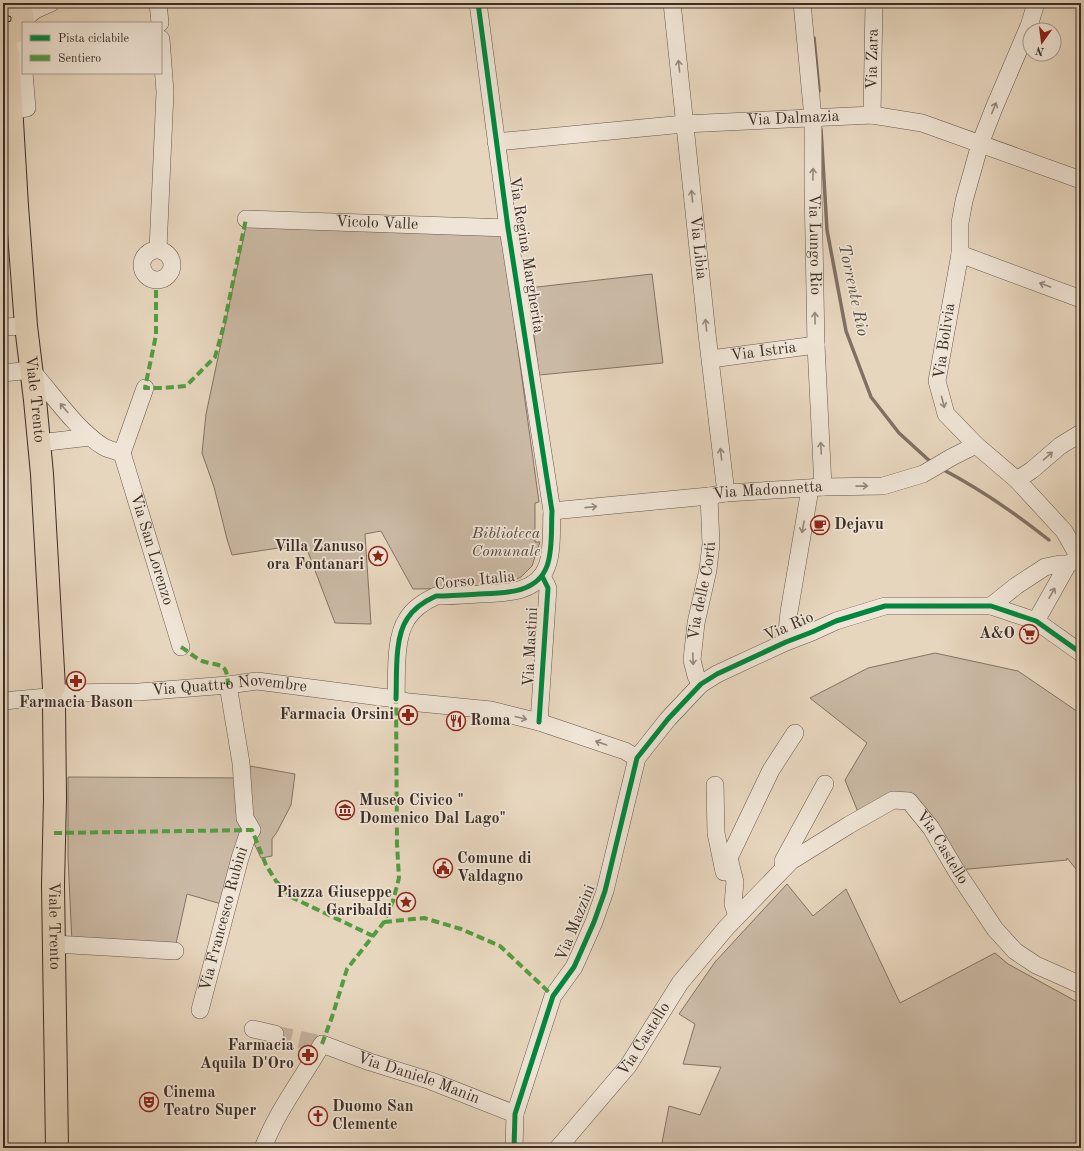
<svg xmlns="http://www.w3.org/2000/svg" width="1084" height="1151" viewBox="0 0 1084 1151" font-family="'Old Standard TT',serif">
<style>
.green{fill:#cab9a4;stroke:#827365}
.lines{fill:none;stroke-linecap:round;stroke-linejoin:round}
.stream{stroke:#7f7062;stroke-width:3.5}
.minor-tunnel{stroke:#c5b4a0;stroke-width:17;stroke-dasharray:17 8;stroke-linecap:butt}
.minor-casing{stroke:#66574c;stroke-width:18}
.major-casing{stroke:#3b2d26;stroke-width:24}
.minor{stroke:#efe4d5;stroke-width:17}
.major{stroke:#e7d6be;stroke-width:22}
.quiet{stroke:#529d40;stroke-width:4;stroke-dasharray:8 4;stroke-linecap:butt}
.cycleway-casing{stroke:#efe4d5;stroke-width:8}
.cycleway{stroke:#00873e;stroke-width:5}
.oneway{stroke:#95887e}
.labels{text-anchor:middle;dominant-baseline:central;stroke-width:3.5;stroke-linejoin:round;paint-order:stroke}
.street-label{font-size:16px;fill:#3b2d26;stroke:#efe4d5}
.poi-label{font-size:16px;font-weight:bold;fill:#3b2d26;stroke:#efe4d5;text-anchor:start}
.park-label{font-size:16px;font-style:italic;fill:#58493f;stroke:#efe4d5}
.water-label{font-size:17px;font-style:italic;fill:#58493f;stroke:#efe4d5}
</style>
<rect width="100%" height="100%" fill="#e7d6be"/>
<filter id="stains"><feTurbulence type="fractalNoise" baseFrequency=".005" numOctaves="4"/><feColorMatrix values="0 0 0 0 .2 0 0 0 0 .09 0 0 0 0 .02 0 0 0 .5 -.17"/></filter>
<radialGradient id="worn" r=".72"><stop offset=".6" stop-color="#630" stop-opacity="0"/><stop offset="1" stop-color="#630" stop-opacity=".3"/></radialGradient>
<g class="green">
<path d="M246 226 502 234 539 502 535 503V542H540L532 566 521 577 506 584 484 588 413 589 381 531 365 534 371 624 335 623 305 544 232 555 227 539 214 487 202 453 206 414Z"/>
<path d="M652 274 663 363 539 375 528 288Z"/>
<path d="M935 653 1018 671 1081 714V875L1067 858V860L958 870 910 804 858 812 845 780 867 743 810 698 868 668Z"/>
<path d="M250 766 295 774 291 805 277 832 272 839V856L261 858 253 841 228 906 187 894 175 948 72 943 68 857V777L248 778Z"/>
<path d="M787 884 813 916 846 889 900 1003 995 953 1008 964 1081 1004V1148H661L669 1106 700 1115 721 1067 683 1064 695 1024 679 1014 715 962Z"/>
</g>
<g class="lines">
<g class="stream">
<path d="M814 38 819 91"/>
<path d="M821 129 827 230 846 331 871 397 899 433 933 464"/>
<path d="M942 469C980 489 1015 513 1049 540"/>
</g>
<path class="minor-tunnel" d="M275 1034 322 1044"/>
<g class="minor-casing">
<g id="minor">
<path d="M158 3 160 23"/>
<path id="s1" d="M672 3 707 334 726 493"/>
<path id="s2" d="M802 3 813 118V186L816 345 823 487"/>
<path d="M1036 3 1029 26 994 108 980 144 964 201 960 223V254L937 381 946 414 976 445 1017 480 1064 531 1080 559"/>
<path d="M23 20 35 10 51 3"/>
<path d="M22 48 23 64"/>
<path d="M12 111 27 108 24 73"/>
<path id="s3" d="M872 115 874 3"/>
<path id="s4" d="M496 142 684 124 872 115 922 123 1081 180"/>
<path id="s5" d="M246 219 508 228"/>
<path d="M158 249 165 92 161 39"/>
<circle cx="157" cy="265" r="15"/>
<path d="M960 254 1081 299"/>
<path d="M3 327 26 326"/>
<path id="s6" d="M711 359 816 345"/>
<path d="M3 373 31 370C51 392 78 432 104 447 110 450 116 451 122 453"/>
<path d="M39 443 90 437"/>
<path id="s7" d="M122 453 181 647"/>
<path d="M122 453 145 388"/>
<path d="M1017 480 1032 470 1060 446 1081 433"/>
<path id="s8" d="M552 511 709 496 726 493 823 487 883 486 923 474 952 457 976 445"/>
<path d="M991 606 1016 586 1045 567 1060 564H1068L1081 558"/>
<path d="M1036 621 1068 564"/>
<path d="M786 642 789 612 810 489"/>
<path id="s9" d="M701 684 696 676 692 660 696 623 708 570 711 544 709 496"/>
<path id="s10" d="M62 693 139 692 228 685 257 681 388 698 409 702 491 710 539 722 625 751 637 758"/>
<path d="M396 699C397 677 394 638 407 619 413 609 425 601 436 596 450 596 464 595 479 594 503 593 537 594 547 566 553 550 551 527 552 511L508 228 478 3"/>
<path d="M3 701 47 697"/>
<path d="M539 722 548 588 542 576"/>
<path d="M715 785 716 833 724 872"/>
<path d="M784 868 783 861 825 784"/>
<path d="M737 916 733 904 735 882 729 858 771 770 795 733"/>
<path d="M54 944 175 951"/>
<path id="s11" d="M200 1010 240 858 247 837 252 830 245 818 241 763 228 685"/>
<path d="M253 1029 275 1034"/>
<path id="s12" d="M263 1148C277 1111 302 1079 322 1044L370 1062 431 1081 515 1114"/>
<path d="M514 1148 515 1114 553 996 574 967 579 956 594 922 605 891 637 758 668 719 701 684 717 674 786 642 812 632 836 621 885 606H991L1036 621 1081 653"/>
<path id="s13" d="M558 1148 628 1066 680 983 726 928 791 861 849 825 893 800 909 801 931 828 957 872 995 929 1015 951 1036 965 1081 985"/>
</g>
</g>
<g class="major-casing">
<g id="major">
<path d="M3 5C31 0 27 40 3 32"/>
<path id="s14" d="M3 36 8 54 17 206 26 326 35 400 42 474 54 688"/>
<path id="s15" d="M54 704 55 798 53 885 57 1148"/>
</g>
</g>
<use href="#minor" class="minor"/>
<use href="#major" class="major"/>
<g class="quiet">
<path d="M156 290V335L145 388H164L186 386 215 357 224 325 246 219"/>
<path d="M181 647C188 651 195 658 202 661 221 667 227 661 228 685"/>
<path d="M54 833 252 830 266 865 276 881 291 897 373 936"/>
<path d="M384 922 424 918 461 929 500 946 553 996"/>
<path d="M322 1044 332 1017 347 969 384 922 393 901 399 878 397 844 396 699"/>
</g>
<g class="cycleway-casing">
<g id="cycleway">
<path d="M396 699C397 677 394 638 407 619 413 609 425 601 436 596 450 596 464 595 479 594 503 593 537 594 547 566 553 550 551 527 552 511L508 228 478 3"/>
<path d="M539 722 548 588 542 576"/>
<path d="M514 1148 515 1114 553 996 574 967 579 956 594 922 605 891 637 758 668 719 701 684 717 674 786 642 812 632 836 621 885 606H991L1036 621 1081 653"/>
</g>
</g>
<use href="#cycleway" class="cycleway"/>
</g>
<defs><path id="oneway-shaft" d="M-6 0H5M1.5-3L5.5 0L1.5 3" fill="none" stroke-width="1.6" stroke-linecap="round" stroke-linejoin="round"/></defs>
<g class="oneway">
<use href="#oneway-shaft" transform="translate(679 66) rotate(-96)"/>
<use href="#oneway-shaft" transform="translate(994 108) rotate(-68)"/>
<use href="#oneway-shaft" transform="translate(813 174) rotate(-89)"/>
<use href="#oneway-shaft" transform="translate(692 196) rotate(-96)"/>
<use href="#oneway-shaft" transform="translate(1045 285) rotate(-160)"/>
<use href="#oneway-shaft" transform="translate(815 318) rotate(-91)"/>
<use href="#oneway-shaft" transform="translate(706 325) rotate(-96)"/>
<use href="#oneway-shaft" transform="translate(943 402) rotate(75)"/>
<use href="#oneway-shaft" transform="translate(64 408) rotate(-130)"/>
<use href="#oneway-shaft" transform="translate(821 448) rotate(-93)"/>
<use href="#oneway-shaft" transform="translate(721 454) rotate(-96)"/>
<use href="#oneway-shaft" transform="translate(1048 456) rotate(-41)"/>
<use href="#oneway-shaft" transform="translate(862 486) rotate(-1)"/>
<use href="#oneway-shaft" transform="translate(591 507) rotate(-6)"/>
<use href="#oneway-shaft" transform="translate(803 527) rotate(100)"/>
<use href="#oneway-shaft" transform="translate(1052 593) rotate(-60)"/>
<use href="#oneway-shaft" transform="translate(693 659) rotate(88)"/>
<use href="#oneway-shaft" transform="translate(521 718) rotate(14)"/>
<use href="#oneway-shaft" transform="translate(601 743) rotate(-161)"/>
</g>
<defs>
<g id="cafe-ring" transform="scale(1)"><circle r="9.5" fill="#efe4d5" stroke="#8f2418" stroke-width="1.5"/><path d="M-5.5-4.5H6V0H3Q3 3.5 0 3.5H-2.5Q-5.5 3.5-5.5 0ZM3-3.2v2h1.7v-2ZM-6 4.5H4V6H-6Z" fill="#8f2418"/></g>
<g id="sight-ring" transform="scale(1)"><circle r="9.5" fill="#efe4d5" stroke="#8f2418" stroke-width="1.5"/><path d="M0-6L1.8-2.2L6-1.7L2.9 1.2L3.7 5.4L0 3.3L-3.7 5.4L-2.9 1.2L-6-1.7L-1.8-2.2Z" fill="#8f2418"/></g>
<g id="supermarket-ring" transform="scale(1)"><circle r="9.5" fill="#efe4d5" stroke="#8f2418" stroke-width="1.5"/><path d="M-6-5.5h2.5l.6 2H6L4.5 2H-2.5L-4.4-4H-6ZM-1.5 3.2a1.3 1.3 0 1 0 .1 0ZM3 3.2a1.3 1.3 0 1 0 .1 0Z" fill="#8f2418"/></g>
<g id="pharmacy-ring" transform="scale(1)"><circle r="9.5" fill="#efe4d5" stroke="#8f2418" stroke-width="1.5"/><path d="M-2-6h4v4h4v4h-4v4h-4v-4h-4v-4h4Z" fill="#8f2418"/></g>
<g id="restaurant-ring" transform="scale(1)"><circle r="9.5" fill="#efe4d5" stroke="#8f2418" stroke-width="1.5"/><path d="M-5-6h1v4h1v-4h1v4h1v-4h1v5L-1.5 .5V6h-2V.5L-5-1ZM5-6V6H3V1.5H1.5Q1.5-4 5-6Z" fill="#8f2418"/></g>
<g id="museum-ring" transform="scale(1)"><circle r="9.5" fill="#efe4d5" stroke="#8f2418" stroke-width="1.5"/><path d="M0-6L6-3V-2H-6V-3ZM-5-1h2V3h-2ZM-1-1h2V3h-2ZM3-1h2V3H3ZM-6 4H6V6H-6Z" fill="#8f2418"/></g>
<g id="civic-ring" transform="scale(1)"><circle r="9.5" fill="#efe4d5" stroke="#8f2418" stroke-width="1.5"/><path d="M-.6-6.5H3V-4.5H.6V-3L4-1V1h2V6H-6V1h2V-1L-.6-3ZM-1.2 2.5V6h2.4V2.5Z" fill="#8f2418"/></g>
<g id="theatre-ring" transform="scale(1)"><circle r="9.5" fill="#efe4d5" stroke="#8f2418" stroke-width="1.5"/><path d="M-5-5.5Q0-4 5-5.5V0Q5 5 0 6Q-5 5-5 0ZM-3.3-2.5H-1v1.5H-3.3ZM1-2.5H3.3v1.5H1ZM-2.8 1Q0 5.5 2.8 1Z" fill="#8f2418"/></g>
<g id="church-ring" transform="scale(1)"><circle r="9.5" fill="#efe4d5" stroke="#8f2418" stroke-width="1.5"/><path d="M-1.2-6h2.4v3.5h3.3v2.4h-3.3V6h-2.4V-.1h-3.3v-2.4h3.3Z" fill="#8f2418"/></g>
</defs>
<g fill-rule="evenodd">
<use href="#cafe-ring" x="820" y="525"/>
<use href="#sight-ring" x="378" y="556"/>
<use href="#supermarket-ring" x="1029" y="634"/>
<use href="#pharmacy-ring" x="76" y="681"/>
<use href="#pharmacy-ring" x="408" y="715"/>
<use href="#restaurant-ring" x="456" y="721"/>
<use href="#museum-ring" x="345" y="810"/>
<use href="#civic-ring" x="443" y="868"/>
<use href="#sight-ring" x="406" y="902"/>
<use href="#pharmacy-ring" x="308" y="1055"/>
<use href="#theatre-ring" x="149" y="1102"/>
<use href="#church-ring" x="318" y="1116"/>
</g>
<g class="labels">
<g class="street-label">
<text stroke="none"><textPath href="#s3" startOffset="56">Via Zara</textPath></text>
<text stroke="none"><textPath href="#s4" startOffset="298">Via Dalmazia</textPath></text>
<text stroke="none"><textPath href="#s5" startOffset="131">Vicolo Valle</textPath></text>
<text stroke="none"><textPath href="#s2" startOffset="242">Via Lungo Rio</textPath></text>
<text stroke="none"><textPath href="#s1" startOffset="246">Via Libia</textPath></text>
<text transform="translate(526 255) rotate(81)">Via Regina Margherita</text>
<text transform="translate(945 341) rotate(-82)">Via Bolivia</text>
<text stroke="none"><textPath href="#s6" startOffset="53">Via Istria</textPath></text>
<text stroke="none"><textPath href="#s14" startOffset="365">Viale Trento</textPath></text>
<text stroke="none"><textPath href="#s8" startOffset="217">Via Madonnetta</textPath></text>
<text stroke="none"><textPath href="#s7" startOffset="101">Via San Lorenzo</textPath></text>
<text transform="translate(475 581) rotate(-6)">Corso Italia</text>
<text stroke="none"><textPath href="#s9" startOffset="96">Via delle Corti</textPath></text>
<text transform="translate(789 627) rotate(-23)">Via Rio</text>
<text transform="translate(531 647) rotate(-87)">Via Mastini</text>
<text stroke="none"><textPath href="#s10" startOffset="168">Via Quattro Novembre</textPath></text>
<text stroke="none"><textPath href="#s13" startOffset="563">Via Castello</textPath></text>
<text stroke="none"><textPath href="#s11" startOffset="94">Via Francesco Rubini</textPath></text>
<text transform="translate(576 923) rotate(-68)">Via Mazzini</text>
<text stroke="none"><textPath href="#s15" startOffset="222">Viale Trento</textPath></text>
<text stroke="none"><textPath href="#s13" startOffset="139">Via Castello</textPath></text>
<text stroke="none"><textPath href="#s12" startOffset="222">Via Daniele Manin</textPath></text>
</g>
<g class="poi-label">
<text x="834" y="525">Dejavu</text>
<text x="364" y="547" text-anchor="end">Villa Zanuso<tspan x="364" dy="18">ora Fontanari</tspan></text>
<text x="1015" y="634" text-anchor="end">A&amp;O</text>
<text x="76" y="703" text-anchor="middle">Farmacia Bason</text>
<text x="394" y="715" text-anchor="end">Farmacia Orsini</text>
<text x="470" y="721">Roma</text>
<text x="359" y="801">Museo Civico "<tspan x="359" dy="18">Domenico Dal Lago"</tspan></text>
<text x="457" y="859">Comune di<tspan x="457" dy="18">Valdagno</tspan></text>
<text x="392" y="893" text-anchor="end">Piazza Giuseppe<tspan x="392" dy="18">Garibaldi</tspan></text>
<text x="294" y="1046" text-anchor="end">Farmacia<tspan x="294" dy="18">Aquila D'Oro</tspan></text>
<text x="163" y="1093">Cinema<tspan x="163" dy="18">Teatro Super</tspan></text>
<text x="332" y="1107">Duomo San<tspan x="332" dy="18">Clemente</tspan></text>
</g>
<g class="park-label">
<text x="506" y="534">Biblioteca<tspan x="506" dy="18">Comunale</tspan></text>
</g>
<g class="water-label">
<text transform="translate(853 290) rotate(78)">Torrente Rio</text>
</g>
</g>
<rect width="1084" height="1151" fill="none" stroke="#e7d6be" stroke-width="16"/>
<rect x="4" y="4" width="1076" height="1143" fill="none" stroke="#3b2d26" stroke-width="2"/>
<rect x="8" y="8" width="1068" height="1135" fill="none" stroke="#3b2d26"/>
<rect x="22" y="22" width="140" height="52" fill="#efe4d5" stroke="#a79b8f"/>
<rect x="30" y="35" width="20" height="6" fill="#00873e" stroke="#a79b8f"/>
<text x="58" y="42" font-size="12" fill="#3b2d26">Pista ciclabile</text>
<rect x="30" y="55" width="20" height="6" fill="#529d40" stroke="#a79b8f"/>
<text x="58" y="62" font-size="12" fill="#3b2d26">Sentiero</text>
<g transform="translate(1042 42) rotate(194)"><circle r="19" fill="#efe4d5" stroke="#a79b8f"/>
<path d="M0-3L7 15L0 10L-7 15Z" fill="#8f2418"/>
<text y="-6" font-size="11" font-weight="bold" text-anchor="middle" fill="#3b2d26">N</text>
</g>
<rect width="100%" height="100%" filter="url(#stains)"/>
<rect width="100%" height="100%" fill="url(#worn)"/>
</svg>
